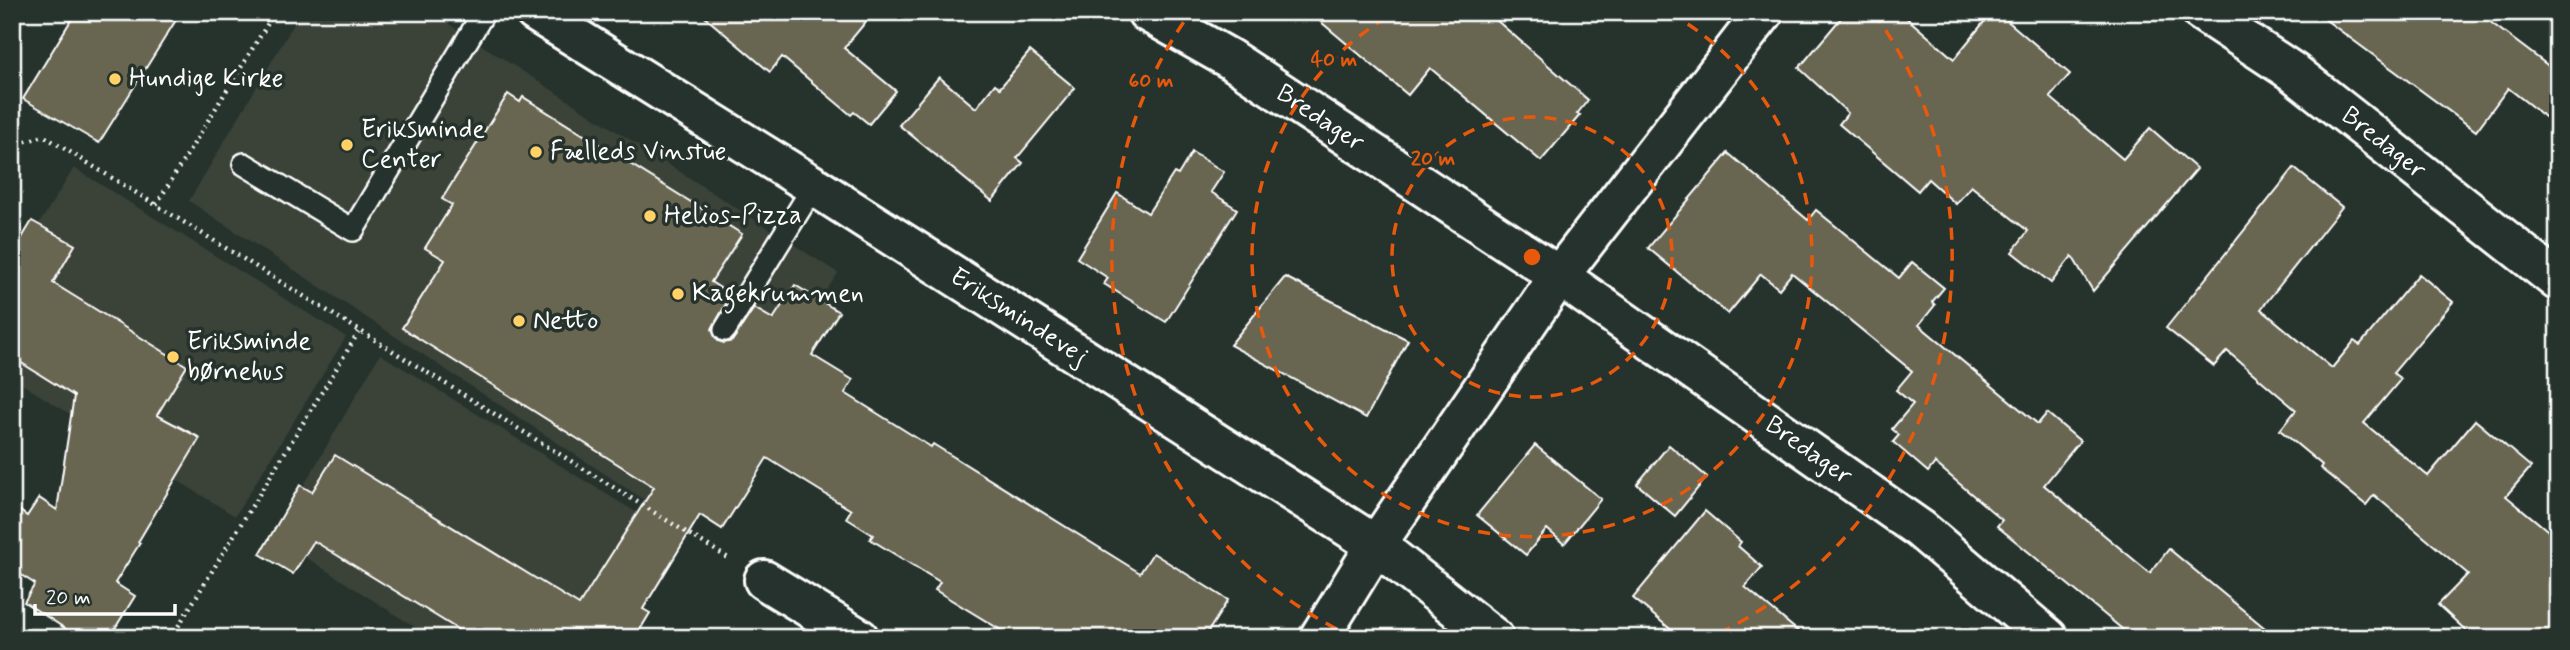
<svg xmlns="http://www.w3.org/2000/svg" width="2570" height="650" viewBox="0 0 2570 650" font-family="Mynerve,sans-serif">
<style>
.built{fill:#3a4238}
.building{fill:#686551;stroke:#fff;stroke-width:2}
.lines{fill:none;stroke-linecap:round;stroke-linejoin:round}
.lane-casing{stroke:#fff;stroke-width:26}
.street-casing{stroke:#fff;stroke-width:44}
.path{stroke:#fff;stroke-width:4.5;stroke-dasharray:2 5;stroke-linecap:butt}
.lane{stroke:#26332d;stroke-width:21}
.street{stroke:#26332d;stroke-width:38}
.ring{fill:none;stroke:#e8590c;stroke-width:3.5;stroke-dasharray:12 9}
.poi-dot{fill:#ffd166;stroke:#26332d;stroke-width:2.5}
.labels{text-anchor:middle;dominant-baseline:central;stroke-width:7;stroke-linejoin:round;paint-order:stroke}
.poi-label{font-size:26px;fill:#fff;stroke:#26332d;text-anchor:start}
.street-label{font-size:26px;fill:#fff;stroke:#26332d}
.centre{fill:#e8590c;stroke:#26332d;stroke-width:3.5}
.ring-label{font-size:21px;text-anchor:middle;font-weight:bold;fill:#e8590c;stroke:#26332d;stroke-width:7;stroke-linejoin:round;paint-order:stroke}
</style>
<rect width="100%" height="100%" fill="#26332d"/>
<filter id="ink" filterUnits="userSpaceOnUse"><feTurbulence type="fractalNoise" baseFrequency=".0143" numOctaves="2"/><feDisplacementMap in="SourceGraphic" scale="14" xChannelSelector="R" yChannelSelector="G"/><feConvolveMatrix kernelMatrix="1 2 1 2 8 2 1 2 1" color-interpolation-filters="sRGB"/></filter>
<g filter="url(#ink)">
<g class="built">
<path d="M301 12H430L838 273 675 520 189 201Z"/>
<path d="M74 168 346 337 235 516 12 378V267Z"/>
<path d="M380 354 642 516 567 638H432L274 537Z"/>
</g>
<g class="building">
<path d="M76 12H181L99 143 23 99Z"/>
<path d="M699 12H874L844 48 896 91 869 124 854 112 851 115 782 57 770 72Z"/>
<path d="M1309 12H1487L1588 100 1577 114 1580 115 1541 161 1430 68 1408 95Z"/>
<path d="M1846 12H1900L1954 59 1992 12H1997L2070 74 2050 97 2123 159 2150 128 2197 169 2093 291 2072 256 2051 283 2012 252 2028 231 1971 186 1956 204 1928 179 1918 191 1839 124 1848 113 1799 68Z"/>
<path d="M2315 12H2477L2558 73V127L2508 88 2476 131Z"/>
<path d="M1030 51 1075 88 1017 158 1023 163 992 201 899 125 939 77 976 108 995 84 1000 88Z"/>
<path d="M508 94 520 102 523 97 742 234 711 282 731 295 712 329 718 341 724 343 732 341 754 308 773 319 795 285 839 312 812 355 853 380 845 393 931 447 933 444 1140 573 1153 553 1228 600 1204 638H1014L935 590 940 582 870 539 873 535 846 518 851 510 767 458 722 529 700 515 643 609 650 613 635 638H472L314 541 293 574 260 554 300 485 312 492 335 455 579 605 654 487 402 328 445 260 425 248 452 205 442 199Z"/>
<path d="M1192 152 1224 172 1211 192 1237 209 1166 322 1104 284 1108 278 1077 258 1117 193 1148 213 1174 173 1178 175Z"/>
<path d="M1728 153 1808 220 1816 210 1899 278 1912 262 1944 288 1932 302 1935 305 1919 325 2038 424 2047 413 2080 441 2044 485 2150 573 2169 549 2277 638H2133L1997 526 2002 520 1935 463 1928 472 1893 442 1899 435 1892 429 1913 404 1896 390 1912 371 1792 273 1779 289 1761 274 1728 314 1648 248Z"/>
<path d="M2294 168 2342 207 2261 309 2332 368 2354 341 2360 345 2419 274 2453 302 2393 373 2401 379 2364 423 2428 476 2475 420 2531 467 2506 496 2558 539V638H2474L2438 605 2468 574 2374 495 2366 505 2320 468 2322 465 2280 430 2296 410 2227 351 2214 366 2166 328Z"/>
<path d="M32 221 75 245 53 283 187 366 157 415 200 438 138 542 140 543 115 583 135 596 109 638H80L24 602 35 584 12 569V505L27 516 39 498 57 510 74 396 12 357V254Z"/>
<path d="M1285 277 1408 340 1366 418 1230 345Z"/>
<path d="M1535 445 1601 499 1564 544 1547 529 1526 555 1477 515Z"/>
<path d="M1669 445 1707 477 1675 516 1637 484Z"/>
<path d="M1705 511 1741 542 1738 546 1762 567 1745 587 1806 638H1681L1633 598Z"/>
</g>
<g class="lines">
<g class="lane-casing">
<g id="lane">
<path d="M244 164 353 230 484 12"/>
<path d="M725 330 814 186"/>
</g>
</g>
<g class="street-casing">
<g id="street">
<path id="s1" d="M535 12 814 186 1376 545 1494 638"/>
<path id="s2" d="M1147 12 1230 59 1559 276 1920 529 2048 638"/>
<path id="s3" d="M2202 12 2293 72 2558 281"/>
<path d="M764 580 859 638"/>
<path d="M1319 638 1376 545 1559 276 1764 12"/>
</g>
</g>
<g class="path">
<path d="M275 12 156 205 728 558"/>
<path d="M12 145 44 136 156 205"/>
<path d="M171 638 360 330"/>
</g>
<use href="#lane" class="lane"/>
<use href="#street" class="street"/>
</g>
</g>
<g class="ring">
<circle cx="1532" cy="257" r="140"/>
<path d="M1670 13A280 280 0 1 1 1394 13"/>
<path d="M1355 638A420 420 0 0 1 1190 13M1874 13A420 420 0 0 1 1709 638"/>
</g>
<g class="poi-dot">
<circle cx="115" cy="79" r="7"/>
<circle cx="347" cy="145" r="7"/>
<circle cx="536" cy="152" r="7"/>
<circle cx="650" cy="216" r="7"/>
<circle cx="678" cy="294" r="7"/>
<circle cx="519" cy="321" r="7"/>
<circle cx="173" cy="357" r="7"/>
</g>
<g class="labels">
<g class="poi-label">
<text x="129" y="79">Hundige Kirke</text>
<text x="361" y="130">Eriksminde<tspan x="361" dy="30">Center</tspan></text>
<text x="550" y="152">Fælleds Vinstue</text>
<text x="664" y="216">Helios-Pizza</text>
<text x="692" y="294">Kagekrummen</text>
<text x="533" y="321">Netto</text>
<text x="187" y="342">Eriksminde<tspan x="187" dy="30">børnehus</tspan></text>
</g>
<g class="street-label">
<text stroke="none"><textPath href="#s2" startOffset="203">Bredager</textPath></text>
<text stroke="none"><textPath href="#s3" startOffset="224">Bredager</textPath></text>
<text stroke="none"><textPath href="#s1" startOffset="572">Eriksmindevej</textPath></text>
<text stroke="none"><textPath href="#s2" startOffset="794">Bredager</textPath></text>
</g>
</g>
<circle cx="1532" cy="257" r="10" class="centre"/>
<g class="ring-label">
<text x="1334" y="66">40 m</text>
<text x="1151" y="87">60 m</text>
<text x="1433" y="165">20 m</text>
</g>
<rect width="2570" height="650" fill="none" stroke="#26332d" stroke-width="42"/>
<rect x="21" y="21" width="2528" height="608" fill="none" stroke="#fff" stroke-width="2.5" filter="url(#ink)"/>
<path d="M35 604v10h140v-10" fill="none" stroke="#ffffff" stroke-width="3.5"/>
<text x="46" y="604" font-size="21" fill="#ffffff" stroke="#26332d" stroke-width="5" paint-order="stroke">20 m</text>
</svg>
